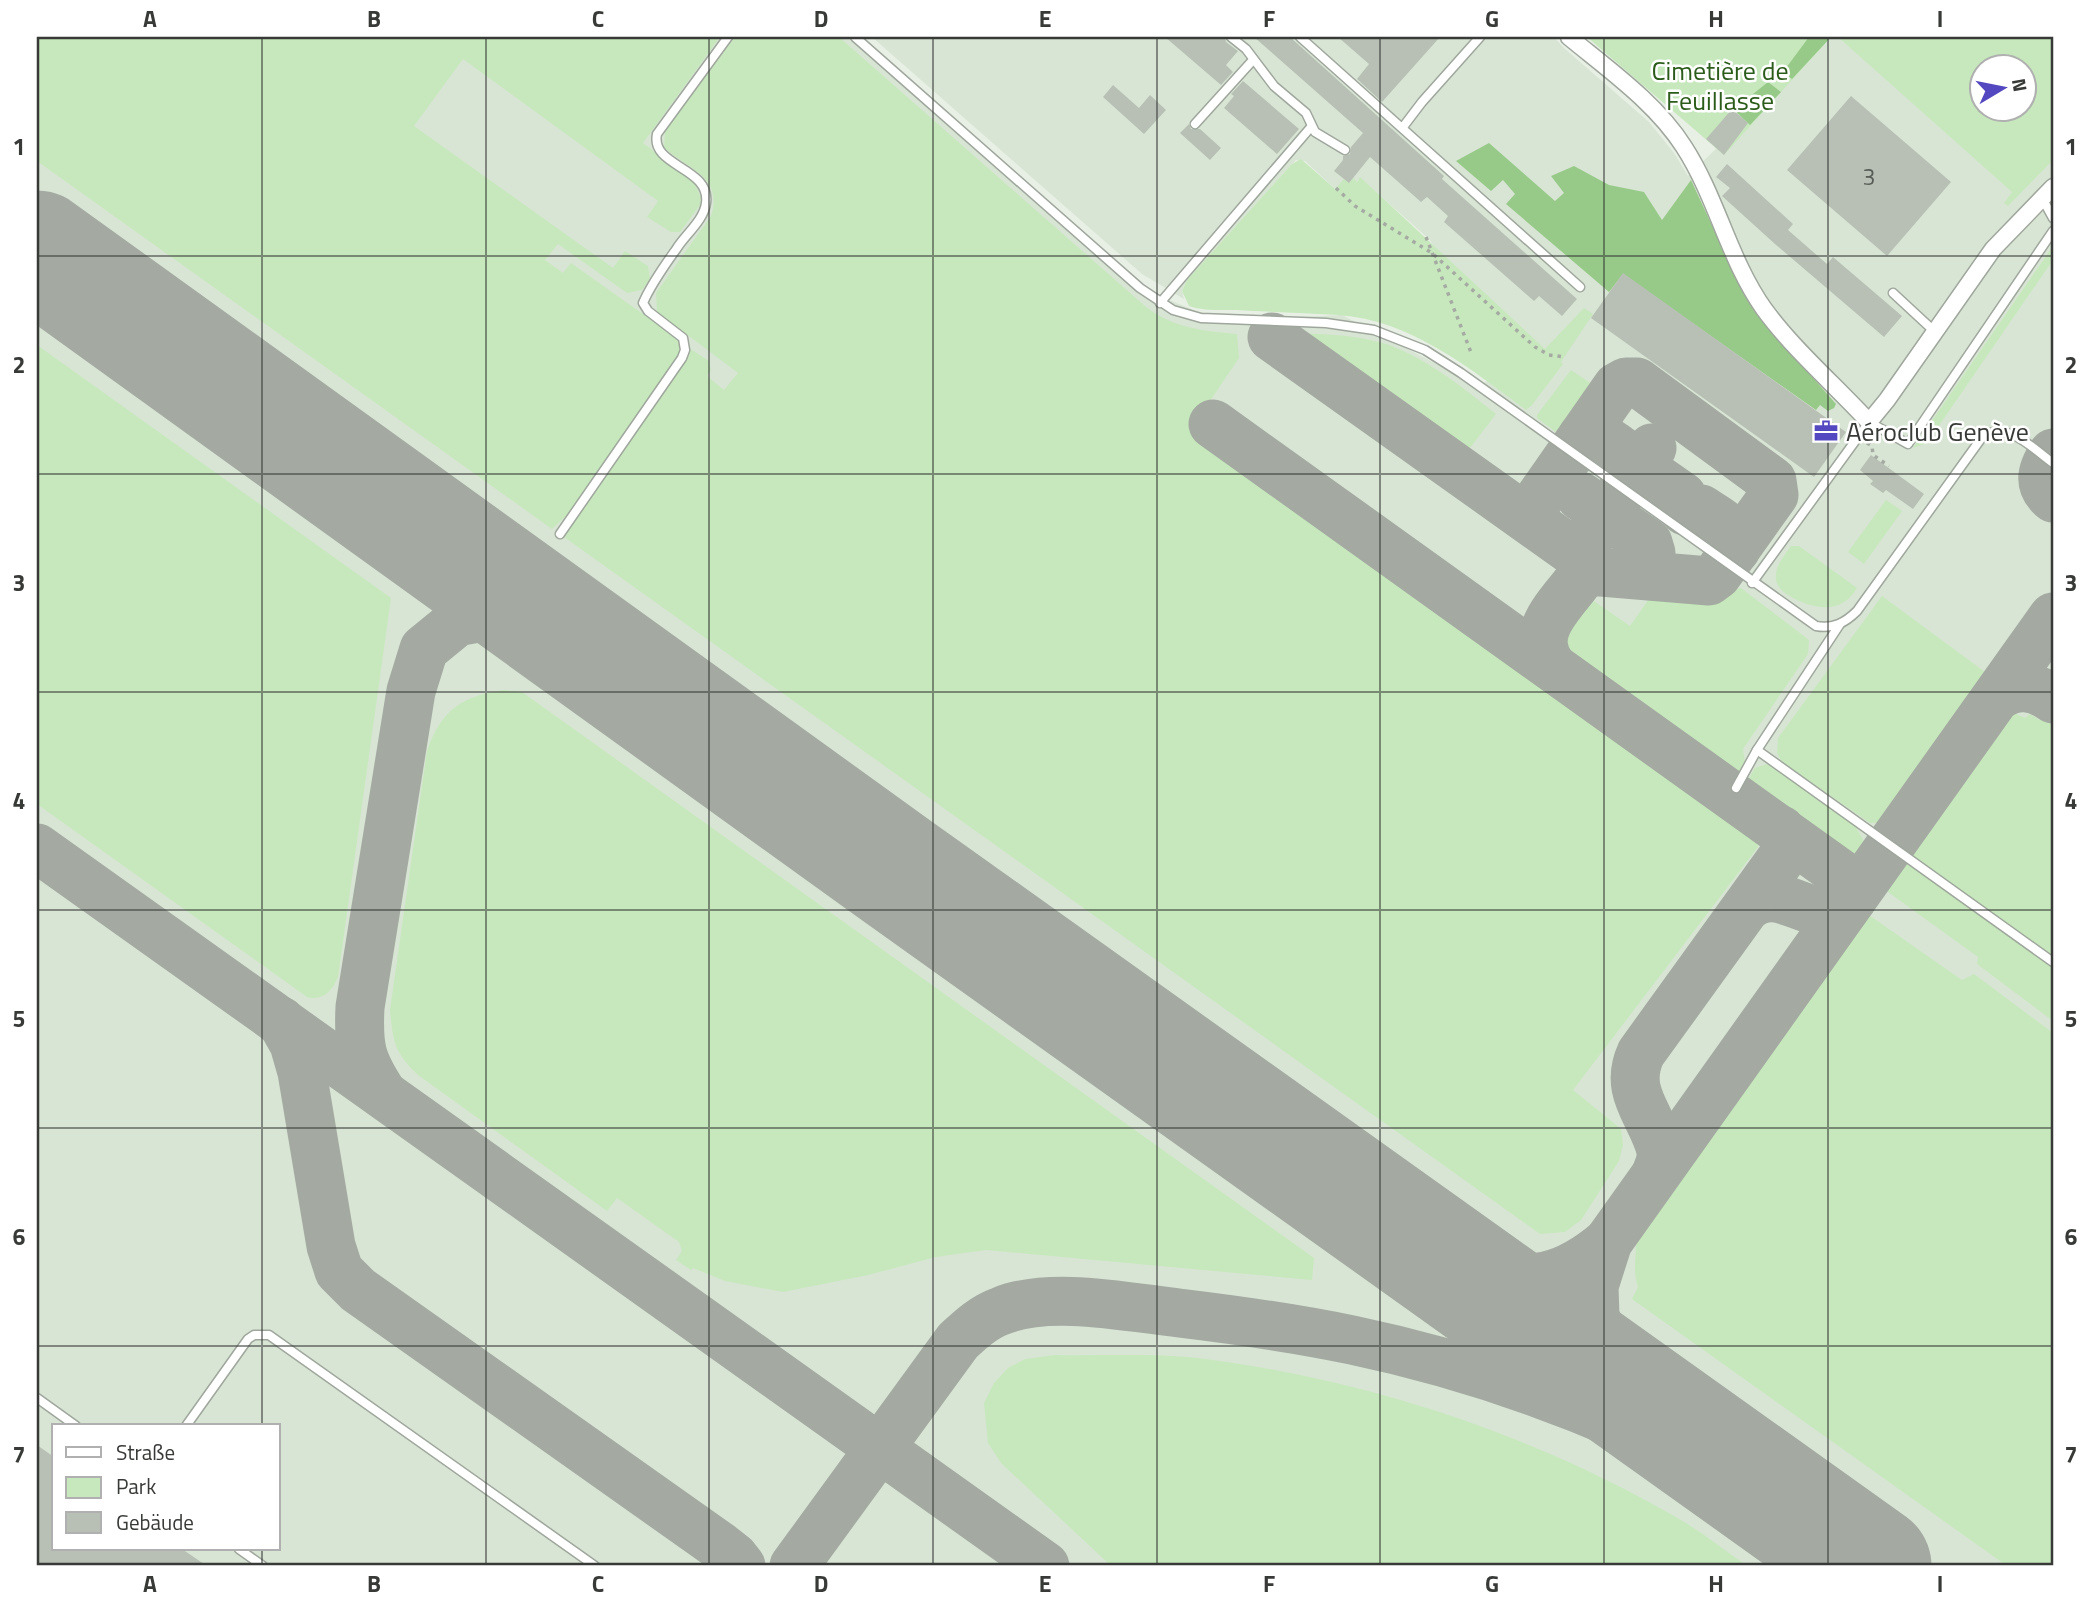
<svg xmlns="http://www.w3.org/2000/svg" width="2090" height="1603" viewBox="0 0 2090 1603" font-family="'Titillium Web',sans-serif">
<style>
.built{fill:#d8e5d4;fill-rule:evenodd}
.green{fill:#c7e8bd;fill-rule:evenodd}
.forest{fill:#97ca88}
.lines{fill:none;stroke-linecap:round;stroke-linejoin:round}
.taxiway{stroke:#a4aaa2;stroke-width:49}
.runway{stroke:#a4aaa2;stroke-width:121}
.building{fill:#b8c0b5}
.service-casing{stroke:#9fa79d;stroke-width:11}
.minor-casing{stroke:#9fa79d;stroke-width:19}
.path{stroke:#a5aba3;stroke-width:3.5;stroke-dasharray:3.5 5;stroke-linecap:butt}
.service{stroke:#fff;stroke-width:8}
.minor{stroke:#fff;stroke-width:16}
.grid{fill:none;stroke:#373a36;stroke-width:2;stroke-opacity:0.55}
.labels{text-anchor:middle;dominant-baseline:central;stroke-width:5;stroke-linejoin:round;paint-order:stroke}
.number-label{font-size:23px;fill:#575c56}
.park-label{font-size:26px;fill:#2c5c1b;stroke:#fff}
.poi-label{font-size:26px;fill:#373a36;stroke:#fff;text-anchor:start}
.neatline{fill:none;stroke:#373a36;stroke-width:2.5}
.grid-label{font-size:23px;text-anchor:middle;font-weight:bold;fill:#373a36}
</style>
<rect width="100%" height="100%" fill="#e8f0e5"/>
<path class="built" d="M37 37H855L1140 288 1218 320 1342 315 1479 386 1542 347 1438 252 1429 239 1360 178 1357 182 1335 189 1305 161 1296 160 1187 280 1182 291 1184 299 1142 274 872 37H1554L1564 48 1649 122 1674 153 1688 176 1831 37H1838L2009 178 2053 135V1566H37ZM54 1426H278V1549H54Z"/>
<g class="green">
<path d="M37 37H720L643 143 694 182 701 198 700 205 680 232H671L647 217 658 201 463 59 414 126 613 268 625 251 648 266 650 279 642 290 627 293 558 244 545 260 563 273 571 263 681 341V356L568 514 552 529 37 161Z"/>
<path d="M735 37H839L1146 307C1174 328 1203 331 1237 334L1239 358 1195 423 1753 822 1762 834 1758 847 1573 1090 1621 1129 1623 1145 1619 1161 1581 1220 1565 1232 1540 1234 564 537 566 530 689 356V348L709 361 711 370 707 376 724 390 738 373 657 312 656 293 711 216C724 177 687 169 664 147L665 131Z"/>
<path d="M1587 37H1831L1724 155Z"/>
<path d="M1838 37H2053V160L2008 206 2004 203 2012 192ZM1982 66H2024V108H1982Z"/>
<path d="M1301 159 1335 189 1344 179 1349 183 1353 178 1357 182 1360 177 1545 349 1584 308 1593 314 1561 362 1563 364 1532 405 1526 410C1469 368 1411 320 1338 315 1304 313 1270 312 1236 310 1221 310 1203 311 1189 306L1182 291 1187 280 1292 164Z"/>
<path d="M2053 246V260L1927 443 1913 448Z"/>
<path d="M1278 333C1314 334 1351 333 1386 344 1427 358 1463 388 1496 414L1463 457 1441 441 1434 448Z"/>
<path d="M37 345 391 598 338 977C332 991 323 1001 307 997L37 804Z"/>
<path d="M1571 370 1599 389 1563 437 1537 418V415Z"/>
<path d="M1886 500 1902 511 1864 564 1848 552Z"/>
<path d="M1791 546H1799L1857 588C1843 613 1817 610 1795 599 1787 594 1778 590 1776 580 1774 567 1784 556 1791 546Z"/>
<path d="M1741 588 1809 640 1808 654 1743 749 1745 763 1731 786 1558 662 1552 647 1556 631 1578 601 1588 597 1630 626 1656 589 1719 595 1724 600 1735 590Z"/>
<path d="M1882 596 1989 675 1885 822 1870 823 1782 762 1777 753 1778 738Z"/>
<path d="M504 690 522 692 1314 1258 1312 1280 986 1250 936 1257 868 1275 783 1292 725 1281 693 1268 691 1270 676 1260 682 1251 679 1242 617 1198 607 1211 418 1075C394 1052 393 1042 390 1010L427 751C441 710 462 696 504 690Z"/>
<path d="M2014 713 2025 718 2030 714 2039 720 2045 713 2053 720V1021L1977 964 1978 957 1888 892 1886 884 1994 730 1999 732Z"/>
<path d="M1767 764 1853 822 1866 845 1854 859H1846L1796 824 1769 811 1741 791 1755 768Z"/>
<path d="M1866 913 1962 980 1974 974 2053 1033V1566H2007L1632 1299 1638 1287C1632 1269 1637 1254 1636 1236Z"/>
<path d="M1055 1355C1102 1356 1151 1353 1198 1358 1368 1379 1539 1436 1686 1523 1707 1536 1727 1552 1747 1566H1107L1109 1564 1001 1463 988 1443 984 1403 994 1383 1008 1368 1025 1359Z"/>
</g>
<g class="forest">
<path d="M1809 37H1831L1792 79 1783 72Z"/>
<path d="M1768 82 1781 92 1750 125 1729 105 1748 98Z"/>
<path d="M1489 143 1555 201 1564 193 1551 176 1574 166 1609 185 1644 192 1662 220 1691 180 1744 295 1755 312 1836 404 1834 408 1828 411 1820 405 1816 410 1623 274 1609 292 1506 204 1515 194 1503 180 1491 191 1456 161Z"/>
</g>
<g class="lines">
<g class="taxiway">
<path d="M1272 337 1581 557 1584 570 1581 577C1561 605 1528 631 1551 665"/>
<path d="M1213 424 1848 879 1854 889 1852 899"/>
<path d="M1582 437 1598 435C1613 446 1637 456 1633 476L1649 473 1682 496 1685 511 1701 509C1716 519 1739 529 1736 549"/>
<path d="M2053 453C2042 469 2037 483 2053 498"/>
<path d="M1580 496 1648 543 1651 553V560"/>
<path d="M1536 524 1532 515 1536 503 1617 387 1626 382H1637L1772 481 1774 495 1717 575 1709 581 1589 571 1581 577"/>
<path d="M1581 557V549L1652 448"/>
<path d="M1998 696C2017 683 2035 686 2053 699"/>
<path d="M37 848 1045 1566"/>
<path d="M1748 906C1782 881 1804 922 1844 910"/>
<path d="M281 1021 294 1044 302 1072 331 1246 339 1271 358 1290 720 1546 734 1557 741 1566"/>
<path d="M383 1094C361 1060 358 1048 360 1007L411 691 424 649 457 622 484 617 543 615"/>
<path d="M1656 1174 1661 1160V1150C1651 1113 1623 1092 1641 1053L1781 859C1788 848 1787 842 1781 830"/>
<path d="M1464 1276C1528 1280 1556 1286 1608 1242"/>
<path d="M1624 1390 1595 1316 1594 1286 1608 1242 2053 617"/>
<path d="M794 1566 958 1341C971 1329 984 1317 1001 1311 1049 1291 1127 1307 1179 1313 1237 1320 1294 1328 1352 1340 1538 1379 1717 1458 1873 1566"/>
</g>
<path class="runway" d="M37 251 897 871 1871 1566"/>
</g>
<g class="building">
<path d="M1165 37H1225L1226 42 1238 51 1226 65 1233 72 1221 85Z"/>
<path d="M1254 37H1290L1444 176 1442 179 1577 299 1562 316 1539 296 1534 301 1444 222 1448 216 1427 197 1421 202 1370 157 1349 183 1334 171 1343 160V156L1350 154 1351 147 1363 133Z"/>
<path d="M1338 37H1440L1382 102 1357 79 1369 64Z"/>
<path d="M1243 81 1299 129 1277 154 1224 108 1234 96 1231 94Z"/>
<path d="M1113 85 1139 108 1150 95 1166 110 1144 134 1103 97Z"/>
<path d="M1851 96 1951 182 1887 256 1787 170Z"/>
<path d="M1732 109 1748 123 1724 155 1706 139Z"/>
<path d="M1189 124 1191 129H1200L1221 148 1210 160 1180 133Z"/>
<path d="M1727 164 1793 224 1788 230 1827 264 1833 257 1902 316 1884 337 1775 244 1722 196 1730 188 1716 177Z"/>
<path d="M1623 273 1846 432 1814 477 1591 318Z"/>
<path d="M1871 455 1924 494 1913 509 1886 490 1883 493 1870 484 1873 481 1860 470Z"/>
<path d="M37 1445 54 1457V1549H182L207 1566H37Z"/>
</g>
<g class="lines">
<g class="service-casing">
<g id="service">
<path d="M855 37 1140 288 1173 310 1201 318 1326 323 1374 330 1425 350 1461 373 1816 626C1833 629 1845 623 1857 611L1983 436C2009 421 2033 449 2053 463"/>
<path d="M1231 37 1246 49 1274 86 1306 113 1315 132 1345 150"/>
<path d="M1300 37 1580 287"/>
<path d="M1195 124 1253 60"/>
<path d="M1403 127 1422 102 1480 37"/>
<path d="M2042 198 2053 218"/>
<path d="M1893 293 1934 331"/>
<path d="M1160 303 1311 127"/>
<path d="M560 534 682 358 685 350 683 338 648 311 643 303C651 284 665 265 677 248 686 234 704 220 706 203 711 167 650 167 657 134L728 37"/>
<path d="M1752 583 1869 422 1908 444 2053 231"/>
<path d="M1757 750 2053 962"/>
<path d="M1736 788 1757 750 1840 624"/>
<path d="M37 1398 76 1426"/>
<path d="M186 1426 248 1339 254 1335H269L595 1566"/>
<path d="M239 1549 263 1566"/>
</g>
</g>
<g class="minor-casing">
<path id="minor" d="M1569 37C1609 70 1656 103 1684 147 1717 198 1729 260 1764 309 1794 350 1835 385 1869 422L1887 400 1993 249 2053 187"/>
</g>
<g class="path">
<path d="M1336 188 1355 206 1432 253 1535 347 1549 355 1565 357"/>
<path d="M1426 237 1472 355"/>
<path d="M1867 443 1872 446 1873 455 1889 466"/>
</g>
<use href="#service" class="service"/>
<use href="#minor" class="minor"/>
</g>
<path class="grid" d="M262 37V1426M486 37V1566M709 37V1566M933 37V1566M1157 37V1566M1380 37V1566M1604 37V1566M1828 37V1566M37 256H2053M37 474H2053M37 692H2053M37 910H2053M37 1128H2053M37 1346H2053M262 1549V1566"/>
<defs>
<g id="office-bare" transform="scale(1.89)"><path d="M-6-3h4V-5.5h4V-3h4V5H-6ZM-1-4.5V-3h2v-1.5ZM-6 0V1H6V0Z" fill="#5448c0" stroke="#fff" stroke-width="2.5" paint-order="stroke"/></g>
</defs>
<g fill-rule="evenodd">
<use href="#office-bare" x="1826" y="431"/>
</g>
<g class="labels">
<g class="number-label">
<text x="1869" y="176">3</text>
</g>
<g class="park-label">
<text x="1720" y="70">Cimetière de<tspan x="1720" dy="30">Feuillasse</tspan></text>
</g>
<g class="poi-label">
<text x="1846" y="431">Aéroclub Genève</text>
</g>
</g>
<rect width="2090" height="1603" fill="none" stroke="#ffffff" stroke-width="77"/>
<rect x="52" y="1424" width="228" height="126" fill="#ffffff" stroke="#afb0af" stroke-width="2"/>
<rect x="66" y="1447" width="35" height="10" fill="#ffffff" stroke="#afb0af" stroke-width="2"/>
<text x="116" y="1460" font-size="21" fill="#373a36">Straße</text>
<rect x="66" y="1477" width="35" height="21" fill="#c7e8bd" stroke="#afb0af" stroke-width="2"/>
<text x="116" y="1494" font-size="21" fill="#373a36">Park</text>
<rect x="66" y="1512" width="35" height="21" fill="#b8c0b5" stroke="#afb0af" stroke-width="2"/>
<text x="116" y="1530" font-size="21" fill="#373a36">Gebäude</text>
<g transform="translate(2003 88) rotate(80)"><circle r="33" fill="#ffffff" stroke="#afb0af" stroke-width="2"/>
<path d="M0-5L12 26L0 18L-12 26Z" fill="#5448c0"/>
<text y="-10" font-size="19" font-weight="bold" text-anchor="middle" fill="#373a36">N</text>
</g>
<rect x="38" y="38" width="2014" height="1526" class="neatline"/>
<g class="grid-label">
<text x="150" y="27">A</text>
<text x="374" y="27">B</text>
<text x="598" y="27">C</text>
<text x="821" y="27">D</text>
<text x="1045" y="27">E</text>
<text x="1269" y="27">F</text>
<text x="1492" y="27">G</text>
<text x="1716" y="27">H</text>
<text x="1940" y="27">I</text>
<text x="19" y="155">1</text>
<text x="2071" y="155">1</text>
<text x="19" y="373">2</text>
<text x="2071" y="373">2</text>
<text x="19" y="591">3</text>
<text x="2071" y="591">3</text>
<text x="19" y="809">4</text>
<text x="2071" y="809">4</text>
<text x="19" y="1027">5</text>
<text x="2071" y="1027">5</text>
<text x="19" y="1245">6</text>
<text x="2071" y="1245">6</text>
<text x="19" y="1463">7</text>
<text x="2071" y="1463">7</text>
<text x="150" y="1592">A</text>
<text x="374" y="1592">B</text>
<text x="598" y="1592">C</text>
<text x="821" y="1592">D</text>
<text x="1045" y="1592">E</text>
<text x="1269" y="1592">F</text>
<text x="1492" y="1592">G</text>
<text x="1716" y="1592">H</text>
<text x="1940" y="1592">I</text>
</g>
</svg>
